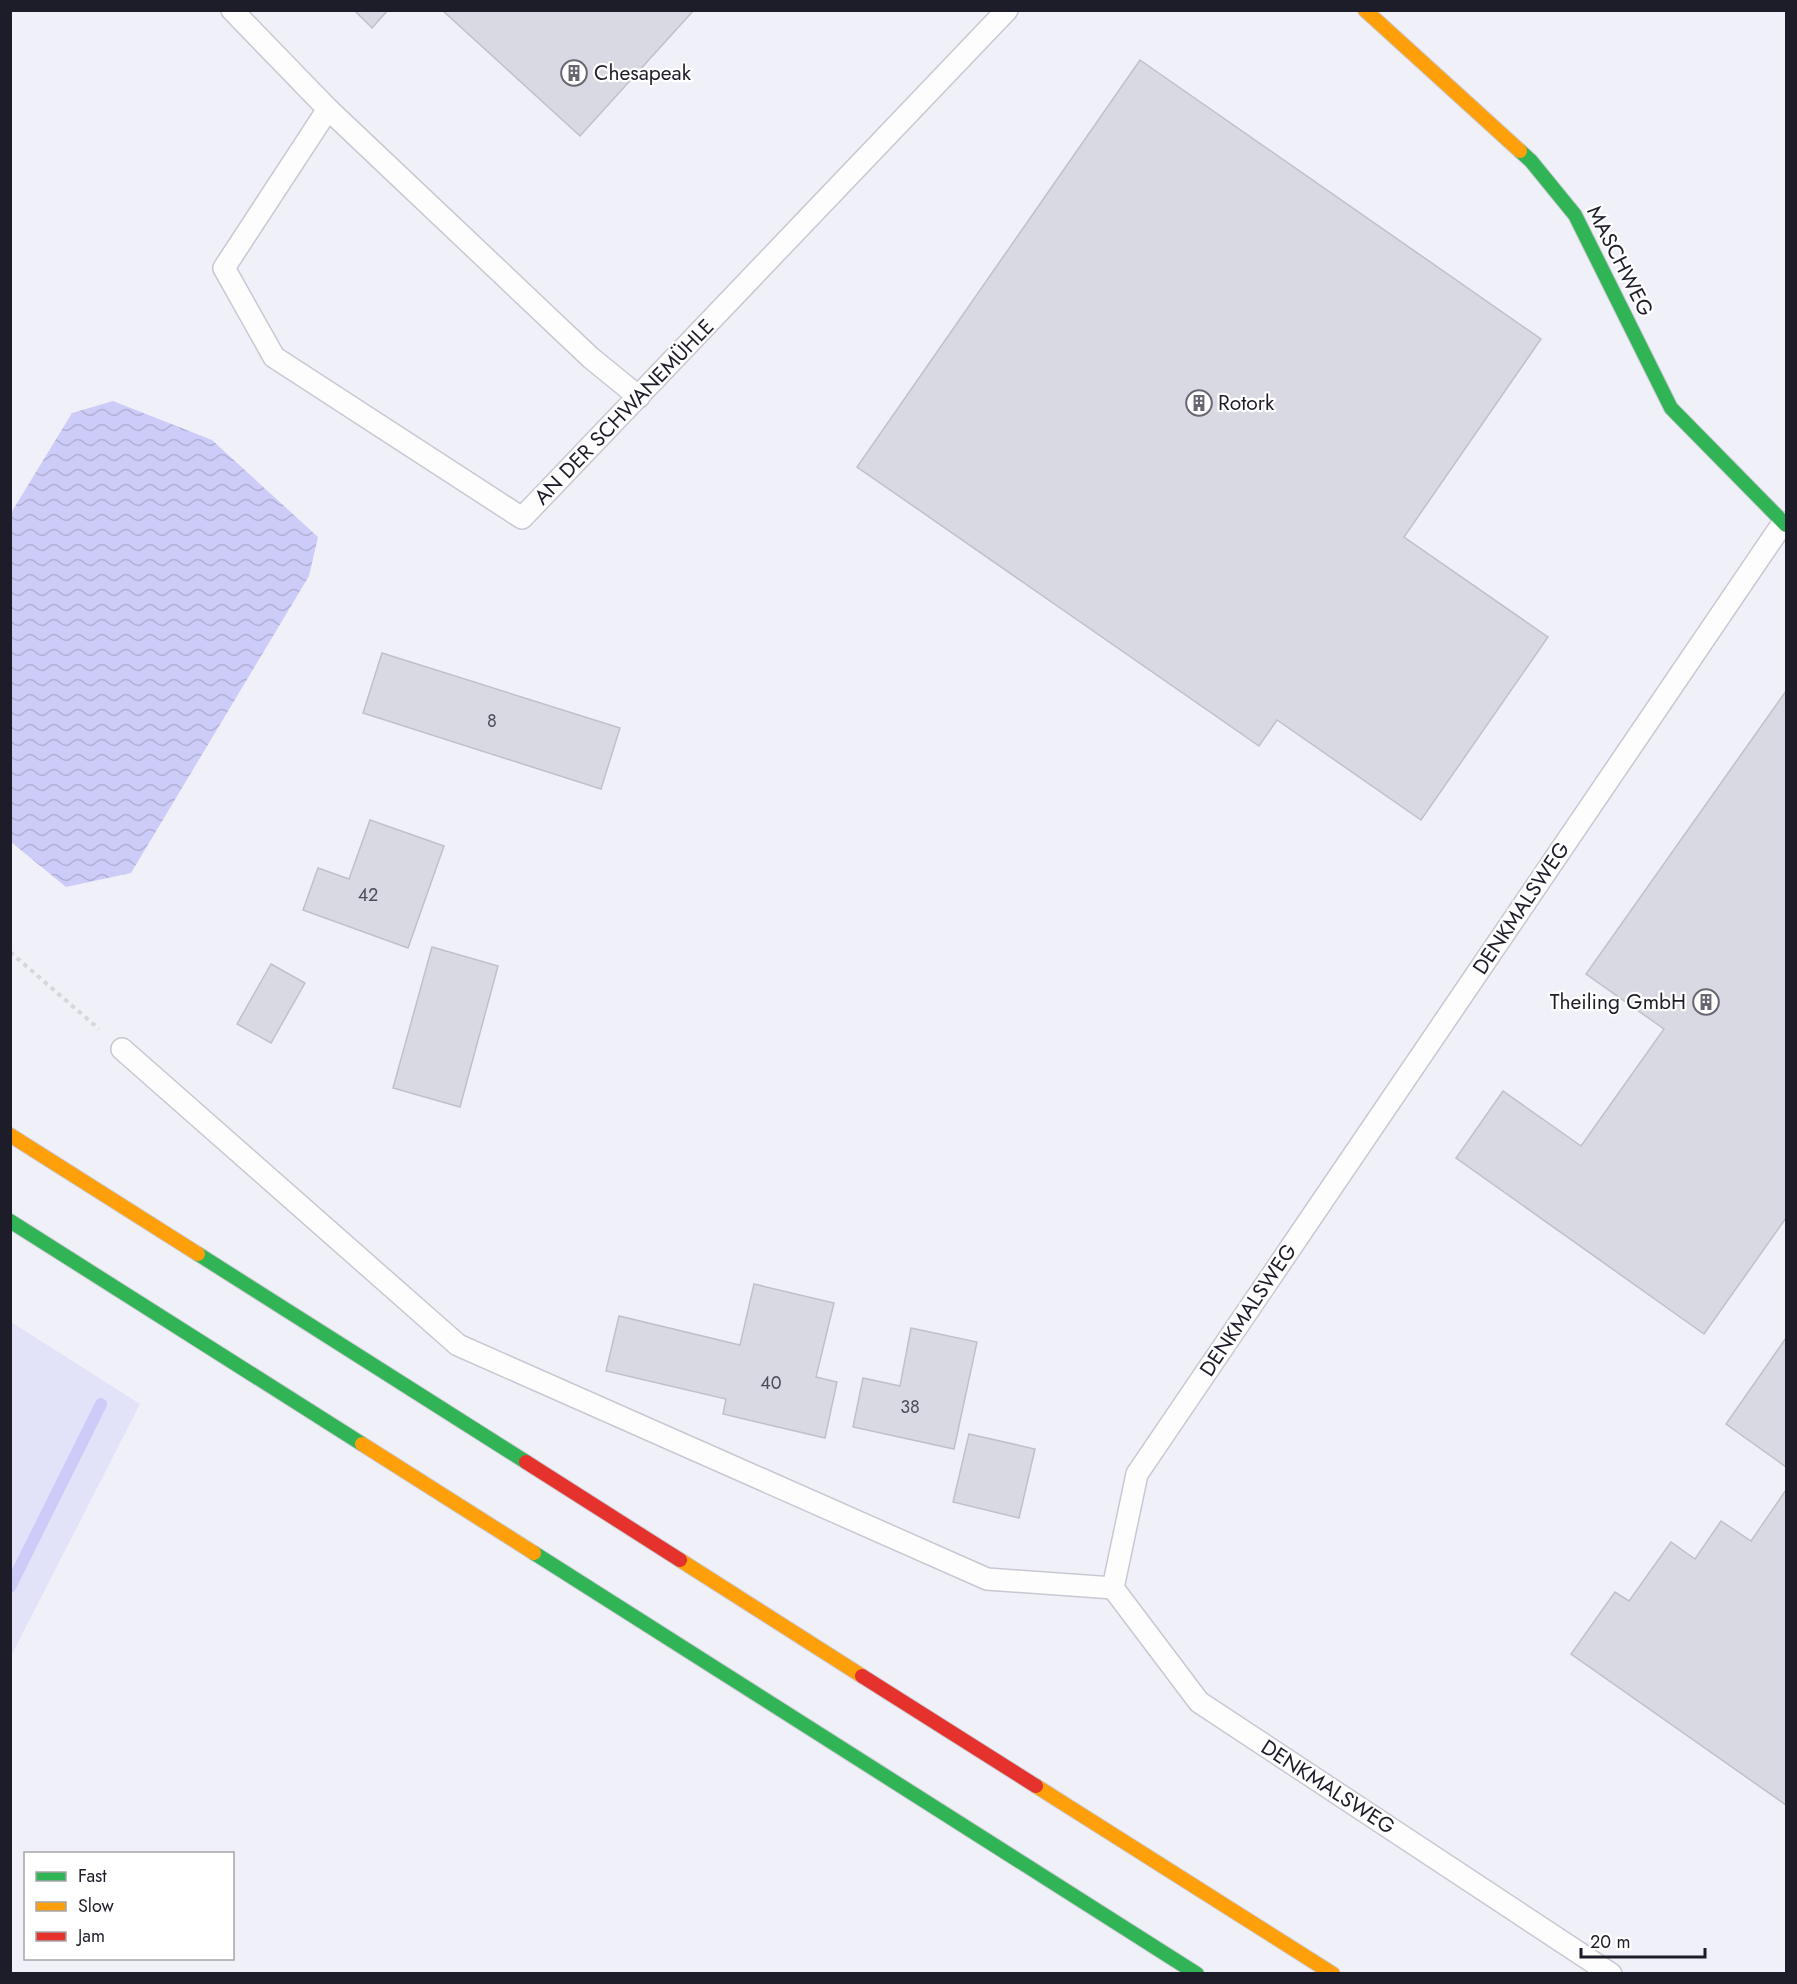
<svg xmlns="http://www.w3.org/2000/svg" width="1797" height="1984" viewBox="0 0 1797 1984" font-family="Jost,sans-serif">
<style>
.grass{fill:#e2e2f9}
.water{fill:url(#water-waves)}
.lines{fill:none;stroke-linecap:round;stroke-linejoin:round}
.stream{stroke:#cdccf9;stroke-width:12}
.building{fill:#d9d9e4;stroke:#c0c0c9;stroke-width:1.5}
.lane-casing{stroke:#c8c8d3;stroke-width:24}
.fast-casing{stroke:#c8c8d3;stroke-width:16}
.slow-casing{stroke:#c8c8d3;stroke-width:16}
.jam-casing{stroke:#c8c8d3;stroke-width:16}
.path{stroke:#d7d7da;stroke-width:4;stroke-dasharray:4.5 4.5;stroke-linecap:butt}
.lane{stroke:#fdfdfe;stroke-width:21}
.fast{stroke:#30b455;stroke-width:14}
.slow{stroke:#ff9f0a;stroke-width:14}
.jam{stroke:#e5322d;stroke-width:14}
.labels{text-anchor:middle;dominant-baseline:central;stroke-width:4.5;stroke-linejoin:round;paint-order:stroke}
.number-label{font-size:18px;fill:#4c4b58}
.poi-label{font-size:21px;fill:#1d1c29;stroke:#fff;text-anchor:start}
.street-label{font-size:21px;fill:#1d1c29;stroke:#fff}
</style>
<defs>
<pattern id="water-waves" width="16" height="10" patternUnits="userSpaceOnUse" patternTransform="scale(1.5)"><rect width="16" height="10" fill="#cdccf9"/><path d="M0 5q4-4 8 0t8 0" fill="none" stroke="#b0afd5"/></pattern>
</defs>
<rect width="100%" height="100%" fill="#f0f0f8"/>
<path class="grass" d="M11 1322 140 1404 11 1656Z"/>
<path class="water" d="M113 401 212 440 318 537 309 576 131 873 66 887 11 842V513L72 413Z"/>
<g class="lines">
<path class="stream" d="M10 1587 101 1404"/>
</g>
<g class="building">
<path d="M354 10H388L372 28Z"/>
<path d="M442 10H694L580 136Z"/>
<path d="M1140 60 1541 339 1404 537 1548 637 1421 820 1277 720 1259 746 857 467Z"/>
<path d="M382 653 620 728 601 789 363 713Z"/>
<path d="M1786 691V1218L1704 1334 1456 1158 1503 1091 1581 1146 1664 1029 1586 974Z"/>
<path d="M370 820 444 846 408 948 303 910 318 868 349 879Z"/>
<path d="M432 947 498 966 460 1107 393 1088Z"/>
<path d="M271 964 305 983 271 1043 237 1024Z"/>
<path d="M754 1284 834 1303 816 1377 837 1382 825 1438 723 1414 726 1399 606 1371 619 1316 740 1345Z"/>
<path d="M911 1328 977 1342 954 1449 853 1427 863 1378 900 1386Z"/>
<path d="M1786 1338V1467L1726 1424Z"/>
<path d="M969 1434 1035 1449 1019 1518 953 1502Z"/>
<path d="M1786 1490V1805L1571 1654 1615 1592 1629 1601 1671 1542 1695 1559 1721 1521 1751 1541Z"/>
</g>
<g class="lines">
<g class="lane-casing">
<g id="lane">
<path d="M232 10 328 109 591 358 639 397"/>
<path d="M328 109 224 268 274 357 522 518 1007 10"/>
<path d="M122 1049 458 1345 987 1579 1113 1588"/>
<path d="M1611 1974 1199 1702 1113 1588 1137 1474 1783 523"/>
</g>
</g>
<g class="fast-casing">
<g id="fast">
<path d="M1520 151 1531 161 1575 215 1671 408 1786 525"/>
<path d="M10 1221 362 1444"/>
<path d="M198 1254 526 1462"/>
<path d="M534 1553 1197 1974"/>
</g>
</g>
<g class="slow-casing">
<g id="slow">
<path d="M1365 10 1520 151"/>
<path d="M10 1135 198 1254"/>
<path d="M362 1444 534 1553"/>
<path d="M680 1560 862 1676"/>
<path d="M1036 1786 1333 1974"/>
</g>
</g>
<g class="jam-casing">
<g id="jam">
<path d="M526 1462 680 1560"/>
<path d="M862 1676 1036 1786"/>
</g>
</g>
<path class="path" d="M10 952 99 1029"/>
<use href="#lane" class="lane"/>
<use href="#fast" class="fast"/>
<use href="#slow" class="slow"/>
<use href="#jam" class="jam"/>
</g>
<defs>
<g id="building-ring" transform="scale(1.35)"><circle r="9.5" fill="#fff" stroke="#676671" stroke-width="1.5"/><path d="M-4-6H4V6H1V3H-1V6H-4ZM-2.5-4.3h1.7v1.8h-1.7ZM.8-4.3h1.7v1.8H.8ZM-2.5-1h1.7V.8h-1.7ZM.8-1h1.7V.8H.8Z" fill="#676671"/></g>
</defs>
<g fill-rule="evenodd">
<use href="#building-ring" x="574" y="73"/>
<use href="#building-ring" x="1199" y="403"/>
<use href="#building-ring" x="1706" y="1002"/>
</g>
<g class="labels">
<g class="number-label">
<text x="492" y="721">8</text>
<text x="368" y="895">42</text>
<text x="771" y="1383">40</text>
<text x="910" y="1407">38</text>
</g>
<g class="poi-label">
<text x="594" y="73">Chesapeak</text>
<text x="1218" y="403">Rotork</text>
<text x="1686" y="1002" text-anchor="end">Theiling GmbH</text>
</g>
<g class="street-label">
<text transform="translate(1620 261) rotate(63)">MASCHWEG</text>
<text transform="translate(624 412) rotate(-46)">AN DER SCHWANEMÜHLE</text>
<text transform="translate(1521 908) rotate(-56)">DENKMALSWEG</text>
<text transform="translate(1248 1310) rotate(-56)">DENKMALSWEG</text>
<text transform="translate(1328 1787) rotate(33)">DENKMALSWEG</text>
</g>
</g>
<rect width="1797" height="1984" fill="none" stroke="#1d1c29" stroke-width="24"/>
<rect x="24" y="1852" width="210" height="108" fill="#ffffff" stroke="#a5a4a9" stroke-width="1.5"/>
<rect x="36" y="1872" width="30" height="9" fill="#30b455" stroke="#a5a4a9" stroke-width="1.5"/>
<text x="78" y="1882" font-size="18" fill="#1d1c29">Fast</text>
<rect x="36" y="1902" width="30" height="9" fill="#ff9f0a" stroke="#a5a4a9" stroke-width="1.5"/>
<text x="78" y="1912" font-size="18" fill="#1d1c29">Slow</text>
<rect x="36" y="1932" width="30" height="9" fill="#e5322d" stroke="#a5a4a9" stroke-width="1.5"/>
<text x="78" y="1942" font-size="18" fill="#1d1c29">Jam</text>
<path d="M1581 1948v9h124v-9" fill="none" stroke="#1d1c29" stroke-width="3"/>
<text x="1590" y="1948" font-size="18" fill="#1d1c29" stroke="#ffffff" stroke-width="4.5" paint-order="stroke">20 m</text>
</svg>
